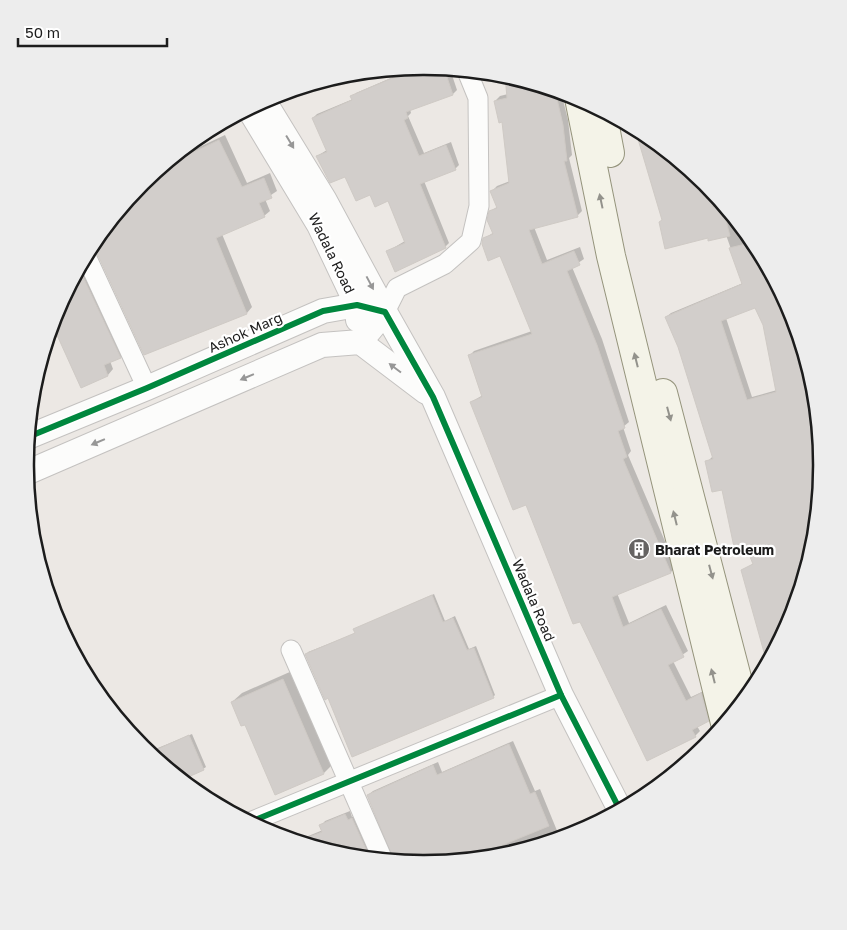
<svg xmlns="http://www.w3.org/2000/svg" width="847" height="930" viewBox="0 0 847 930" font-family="'Golos Text',sans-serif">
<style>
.shadow{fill:#0003;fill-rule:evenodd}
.building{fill:#d2cecb;stroke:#cfcac5;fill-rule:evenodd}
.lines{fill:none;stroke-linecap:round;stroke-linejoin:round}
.minor-casing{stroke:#c4c2c0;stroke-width:21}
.tertiary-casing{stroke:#c4c2c0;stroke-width:26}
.secondary-casing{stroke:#95947c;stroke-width:30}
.minor{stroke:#fcfcfb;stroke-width:19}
.tertiary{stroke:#fcfcfb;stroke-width:24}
.secondary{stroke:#f4f3e8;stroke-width:28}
.cycleway-casing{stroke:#fff;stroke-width:9}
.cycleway{stroke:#00873e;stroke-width:6}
.oneway{fill:#979797}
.oneway2{fill:#93928c}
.labels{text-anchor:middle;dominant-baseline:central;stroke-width:4.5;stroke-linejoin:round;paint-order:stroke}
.street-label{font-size:14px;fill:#1c1c1c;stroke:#fff}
.poi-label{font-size:14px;font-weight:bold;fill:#1c1c1c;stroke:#fff;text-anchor:start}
.rim{fill:none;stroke:#1c1c1c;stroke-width:2.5}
</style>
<rect width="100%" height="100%" fill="#ece8e4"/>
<g class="shadow">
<path d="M424 67 450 69 457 90 453 94 410 109 411 113 408 116 424 153 451 142 459 165 455 169 424 181 449 243 445 247 388 251 405 241 388 200 371 193 317 156 327 150 313 118 317 114 353 99 356 93 400 74 398 69Z"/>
<path d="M506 76 561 92 568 120 572 155 569 158 582 211 577 216 534 227 547 260 580 247 584 259 572 267 602 339 629 422 623 427 631 451 628 455 676 567 671 572 617 593 629 623 666 605 688 651 673 661 691 697 706 690 713 715 697 726 700 731 695 736 527 503 471 402 483 395 469 356 474 351 532 331 500 255 484 239 494 232 490 212 498 206 492 191 497 186 510 181 503 121 495 101 500 96 508 94Z"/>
<path d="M632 127 645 134 705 183 755 244 792 313 814 388 822 465 814 543 792 618 769 659 742 571 754 563 723 488 707 462 713 456 679 346 666 317 671 313 743 283 726 235 708 237 663 219 637 130 633 131ZM755 307 764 325 777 390 752 397 726 318Z"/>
<path d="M225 135 247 183 270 173 277 191 265 199 270 211 264 216 222 234 252 307 247 313 145 354 97 251 91 245 142 183 167 162Z"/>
<path d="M83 260 126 352 120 357 110 361 113 369 108 375 82 386 53 322Z"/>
<path d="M434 594 445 621 455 616 469 649 476 646 495 695 493 697H329L307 654 308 652 356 633 357 628Z"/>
<path d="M292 671 333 764 324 773 245 723 232 702 242 693Z"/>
<path d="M192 734 206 767 203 769 184 768 174 773 148 752Z"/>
<path d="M513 741 535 791 540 789 560 838 501 856H499L495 847 477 850 452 861 423 863 368 795 373 791 438 762 442 772Z"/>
<path d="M350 811 352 817 357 815 376 859 345 856 296 841 323 830 321 826 325 821Z"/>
</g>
<g class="building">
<path d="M424 66 444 68 453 95 406 112 408 118 404 120 419 156 446 145 456 170 420 184 446 248 395 272 386 251 405 243 388 201 375 207 370 195 356 201 345 177 330 183 316 156 327 152 312 118 352 100 350 96 402 74 400 69Z"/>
<path d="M505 75 555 90 563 125 567 161H564L578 217 529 230 542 264 574 251 580 265 567 271 597 345 625 428 618 431 627 457 623 459 671 573 612 597 623 627 661 609 684 657 668 665 686 701 701 693 709 721 692 730 696 737 647 761 580 622 573 624 526 505 513 510 470 402 482 397 468 355 532 334 500 256 488 261 482 244 483 238 493 234 487 220 489 211 497 208 490 191 509 183 502 122 499 123 494 101 507 98Z"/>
<path d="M635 129 645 134 705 183 713 207 722 205 730 236 708 241V238L665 249 659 222 662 220Z"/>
<path d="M219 140 242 187 264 178 272 198 259 203 265 217 216 238 247 314 144 355 96 251 91 246 142 183 162 167Z"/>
<path d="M754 242 792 313 814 388 822 465 814 543 792 618 767 663 741 570 753 564 744 543 734 547 722 490 712 492 705 461 713 459 678 347 665 317 742 284 729 248ZM755 308 763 325 776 392 747 400 721 321Z"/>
<path d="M79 268 121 358 104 365 108 376 81 388 52 324 55 312Z"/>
<path d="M432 595 443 622 453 618 467 650 474 648 494 698 352 757 328 698 325 700 305 654 355 633 353 629Z"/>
<path d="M283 679 324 774 275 795 245 725 241 726 231 702Z"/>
<path d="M189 735 204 770 186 778 183 770 175 774 149 753Z"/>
<path d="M509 744 530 794 535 792 549 826 478 855 476 851 456 860 423 864 394 861 367 795 433 765 437 775Z"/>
<path d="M345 814 348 820 352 818 370 858 345 856 298 841 322 832 319 825Z"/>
</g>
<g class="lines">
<g class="minor-casing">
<g id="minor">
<path d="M86 256 147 388"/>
<path d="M385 312 397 288 445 264 471 241 479 206 478 98 467 71"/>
<path d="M291 650 383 860"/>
<path d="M250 822 561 695"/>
</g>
</g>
<g class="tertiary-casing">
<g id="tertiary">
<path d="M264 101 324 199 385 312 360 342"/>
<path d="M249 109 319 225 357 305 358 320"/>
<path d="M28 437 147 388 323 311 357 305 385 312 433 397 561 695 620 810"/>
<path d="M26 473 322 345 360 342 426 392"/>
</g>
</g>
<g class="secondary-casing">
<g id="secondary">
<path d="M579 98 611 256 725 723"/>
<path d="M602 111 610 153"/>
<path d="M663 393 743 701"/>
</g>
</g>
<use href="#minor" class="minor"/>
<use href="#tertiary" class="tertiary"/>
<use href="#secondary" class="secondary"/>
<g class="cycleway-casing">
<g id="cycleway">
<path d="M28 437 147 388 323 311 357 305 385 312 433 397 561 695 620 810"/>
<path d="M250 822 561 695"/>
</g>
</g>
<use href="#cycleway" class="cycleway"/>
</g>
<defs><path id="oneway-solid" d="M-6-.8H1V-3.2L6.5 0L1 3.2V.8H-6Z" transform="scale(1.25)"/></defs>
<g class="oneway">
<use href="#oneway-solid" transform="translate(290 142) rotate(59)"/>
<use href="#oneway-solid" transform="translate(370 283) rotate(62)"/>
<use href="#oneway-solid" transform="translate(395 368) rotate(-143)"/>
<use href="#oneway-solid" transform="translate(247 377) rotate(157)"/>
<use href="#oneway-solid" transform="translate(98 442) rotate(157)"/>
</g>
<g class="oneway2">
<use href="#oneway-solid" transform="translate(601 201) rotate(-102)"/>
<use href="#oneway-solid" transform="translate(636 360) rotate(-104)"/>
<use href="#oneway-solid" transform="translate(669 414) rotate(75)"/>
<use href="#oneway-solid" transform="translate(675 518) rotate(-104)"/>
<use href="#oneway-solid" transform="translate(711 572) rotate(75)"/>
<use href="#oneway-solid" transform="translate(713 676) rotate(-104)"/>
</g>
<defs>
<g id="building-disc" transform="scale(1.125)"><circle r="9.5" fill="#656362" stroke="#fff"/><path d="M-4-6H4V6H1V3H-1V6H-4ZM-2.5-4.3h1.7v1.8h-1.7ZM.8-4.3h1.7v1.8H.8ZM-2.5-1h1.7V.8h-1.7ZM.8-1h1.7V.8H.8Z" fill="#fff"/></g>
</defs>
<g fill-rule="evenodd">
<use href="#building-disc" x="639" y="549"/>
</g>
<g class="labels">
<g class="street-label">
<text transform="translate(332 253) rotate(64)">Wadala Road</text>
<text transform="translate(245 332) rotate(-24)">Ashok Marg</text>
<text transform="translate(534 600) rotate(67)">Wadala Road</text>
</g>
<g class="poi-label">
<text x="655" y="549">Bharat Petroleum</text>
</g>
</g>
<path d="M0 0H847V930H0ZM423 75H424A389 389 0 0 1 813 464V466A389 389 0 0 1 424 855H423A389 389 0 0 1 34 466V464A389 389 0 0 1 423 75Z" fill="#ededed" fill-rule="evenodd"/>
<path class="rim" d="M423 75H424A389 389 0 0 1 813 464V466A389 389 0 0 1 424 855H423A389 389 0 0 1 34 466V464A389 389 0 0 1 423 75Z"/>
<path d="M18 38v8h149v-8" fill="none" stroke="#1c1c1c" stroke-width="2.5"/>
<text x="25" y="38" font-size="15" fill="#1c1c1c" stroke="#ffffff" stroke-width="4" paint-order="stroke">50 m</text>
</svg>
